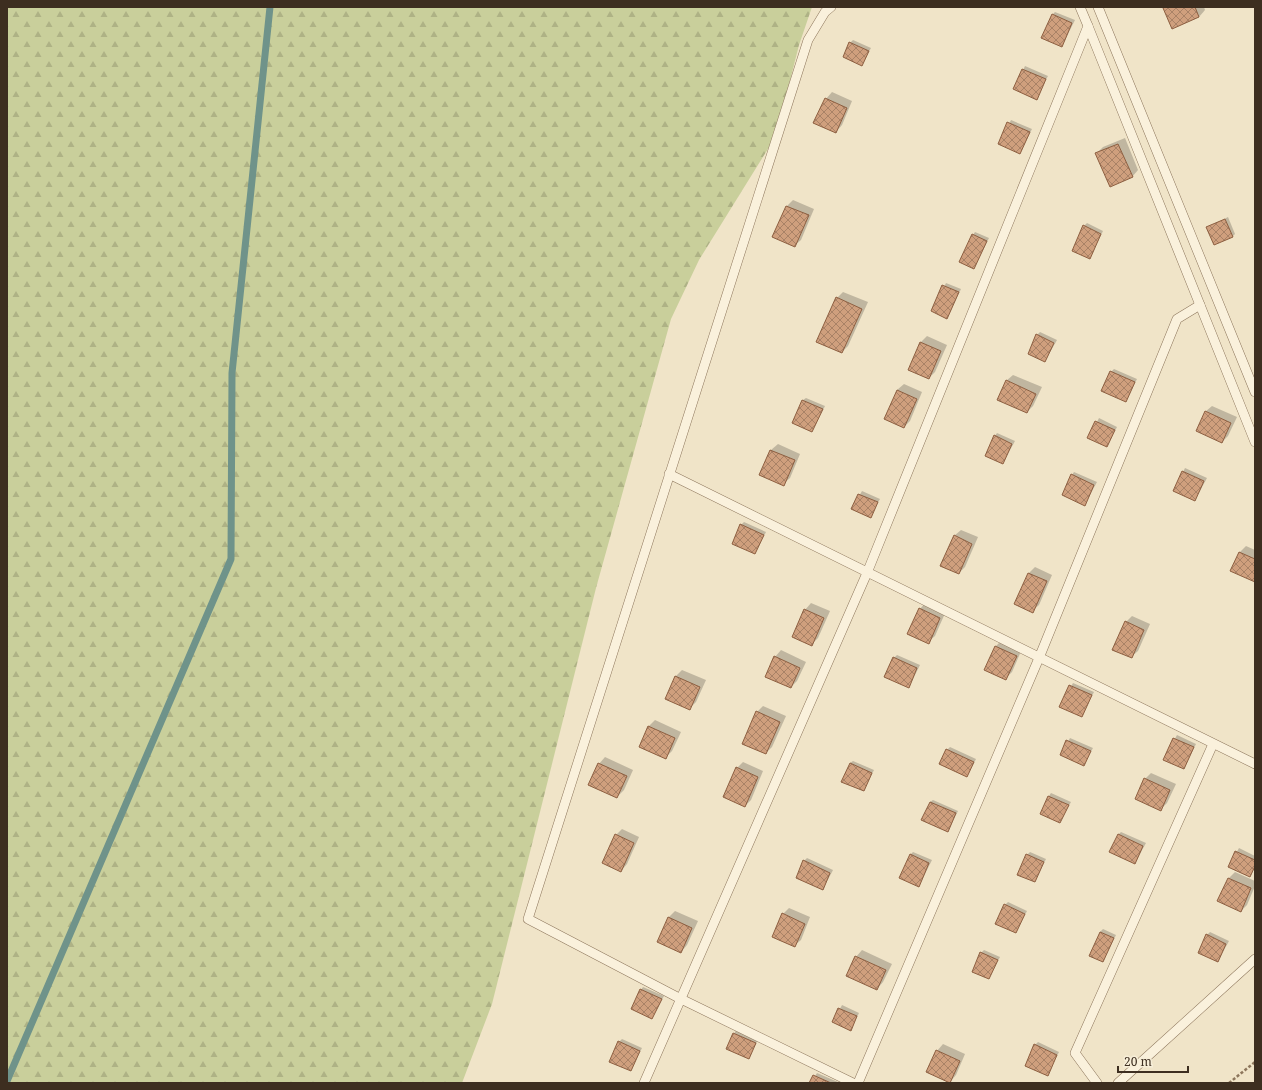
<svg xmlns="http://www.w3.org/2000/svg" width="1262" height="1090" viewBox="0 0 1262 1090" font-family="'Noto Serif',serif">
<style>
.forest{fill:url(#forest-firs)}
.shadow{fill:#0003}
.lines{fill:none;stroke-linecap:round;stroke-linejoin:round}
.stream{stroke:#6f938a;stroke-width:7}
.building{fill:url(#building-cross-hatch);stroke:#8d5f41}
.lane-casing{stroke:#8d765c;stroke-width:10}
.path{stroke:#8d765c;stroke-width:2.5;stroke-dasharray:3 2;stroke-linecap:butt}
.lane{stroke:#faf1dc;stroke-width:9}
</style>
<defs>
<pattern id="forest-firs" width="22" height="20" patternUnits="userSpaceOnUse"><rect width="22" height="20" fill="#c9cf9b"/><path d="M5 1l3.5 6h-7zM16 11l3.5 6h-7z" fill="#aeb285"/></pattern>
<pattern id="building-cross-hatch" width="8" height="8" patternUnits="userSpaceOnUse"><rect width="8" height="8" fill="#cf9f7d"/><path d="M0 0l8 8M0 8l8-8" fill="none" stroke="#a98266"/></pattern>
</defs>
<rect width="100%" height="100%" fill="#f0e4c8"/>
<path class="forest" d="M7 7H812L799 45 776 136 699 260 671 319 596 588 492 1004 462 1083H7Z"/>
<g class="shadow">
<path d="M1165 7H1204L1205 10 1199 17 1172 28 1164 8Z"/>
<path d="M1055 12 1075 20 1062 46 1053 14Z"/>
<path d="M853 40 871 48 862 64 850 43Z"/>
<path d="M1025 66 1048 76 1036 98 1014 89Z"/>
<path d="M832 92 852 101 842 125 836 132 826 99Z"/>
<path d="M1011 120 1032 129 1020 153 999 143Z"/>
<path d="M1125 138 1138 170 1132 177 1096 154 1103 147Z"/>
<path d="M793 200 814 209 801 240 794 246 773 237 787 206Z"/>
<path d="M1228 217 1235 234 1232 237 1207 228Z"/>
<path d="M1087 223 1103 231 1090 258 1084 226Z"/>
<path d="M975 232 989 238 974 268 973 235Z"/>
<path d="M946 283 961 289 947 318 932 311Z"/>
<path d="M843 292 868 302 848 346 842 352 837 298Z"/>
<path d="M1040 332 1057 340 1045 361 1037 335Z"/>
<path d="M927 336 947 345 935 372 929 378 909 369 921 342Z"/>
<path d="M1114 369 1137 379 1126 401 1111 372Z"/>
<path d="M1013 375 1042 387 1033 406 1027 412 1006 381Z"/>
<path d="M904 384 922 392 910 421 904 427 897 390Z"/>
<path d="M806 398 825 406 812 431 803 400Z"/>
<path d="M1212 406 1237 417 1228 436 1222 442 1205 412Z"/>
<path d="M1099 418 1117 427 1107 446 1089 438Z"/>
<path d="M997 433 1015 441 1003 463 995 436Z"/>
<path d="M778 444 800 454 790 478 783 484 761 474 771 450Z"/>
<path d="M1185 468 1207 478 1195 500 1174 491Z"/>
<path d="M1074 472 1097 482 1085 504 1072 475Z"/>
<path d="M862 491 880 499 870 517 852 509Z"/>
<path d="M744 522 766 532 755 553 741 525Z"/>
<path d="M961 530 978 537 965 567 959 573 954 536Z"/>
<path d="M1246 546 1255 550V581L1232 570 1240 552Z"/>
<path d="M1035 567 1052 575 1039 605 1032 611 1015 604 1029 573Z"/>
<path d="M926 602 946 611 935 636 928 642 920 609Z"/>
<path d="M811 603 830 611 818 638 812 644 805 610Z"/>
<path d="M1132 616 1150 624 1138 651 1131 657 1126 622Z"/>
<path d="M1002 640 1022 649 1012 672 1006 678 996 646Z"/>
<path d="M781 650 806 662 797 681 791 687 775 657Z"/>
<path d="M897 655 920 665 909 687 894 658Z"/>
<path d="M682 670 706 680 696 702 689 709 666 698 676 676Z"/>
<path d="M1073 683 1094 692 1082 716 1060 707Z"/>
<path d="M763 706 786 716 772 747 766 753 757 712Z"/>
<path d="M655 720 681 732 672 751 666 757 640 746 649 726Z"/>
<path d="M1177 735 1196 744 1184 768 1164 759Z"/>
<path d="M1070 738 1093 748 1084 764 1061 754Z"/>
<path d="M950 747 976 759 967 776 947 750Z"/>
<path d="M605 757 633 770 624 790 617 797 599 764Z"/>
<path d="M853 761 874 770 864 790 850 763Z"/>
<path d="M743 762 763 771 751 800 745 806 737 768Z"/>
<path d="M1151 773 1176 784 1167 803 1161 809 1145 779Z"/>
<path d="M1051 793 1071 802 1060 822 1049 796Z"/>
<path d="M933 800 958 811 948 831 930 802Z"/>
<path d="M622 829 639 837 627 864 621 871 616 835Z"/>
<path d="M1121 832 1146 843 1135 863 1118 835Z"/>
<path d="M1239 848 1255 856V868L1250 876 1229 866Z"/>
<path d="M913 852 932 860 919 886 910 855Z"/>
<path d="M1030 852 1046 859 1035 881 1027 855Z"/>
<path d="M807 858 833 870 823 889 804 861Z"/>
<path d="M1235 872 1255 881V886L1247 905 1241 911 1229 878Z"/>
<path d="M1008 902 1027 911 1016 932 1005 905Z"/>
<path d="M789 908 810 917 801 940 794 946 783 914Z"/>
<path d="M675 911 698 921 687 945 681 952 658 942 669 917Z"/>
<path d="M1103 929 1116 935 1103 961 1100 932Z"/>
<path d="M1210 932 1229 941 1218 961 1207 935Z"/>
<path d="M862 950 892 964 883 982 877 989 856 957Z"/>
<path d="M984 950 1000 957 989 978 981 953Z"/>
<path d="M643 987 664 996 652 1018 641 990Z"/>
<path d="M842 1005 859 1013 851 1030 833 1022Z"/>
<path d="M736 1030 758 1040 748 1058 727 1048Z"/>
<path d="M622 1039 642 1048 631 1070 619 1042Z"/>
<path d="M1038 1042 1059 1052 1047 1075 1035 1045Z"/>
<path d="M943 1044 965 1054 956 1075 950 1082 937 1051Z"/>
<path d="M817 1073 838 1082V1083H811Z"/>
</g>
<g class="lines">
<path class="stream" d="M7 1081 231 559 232 373 270 7"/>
</g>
<g class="building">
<path d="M1165 7H1195L1199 17 1172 29 1163 8Z"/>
<path d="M1052 14 1072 23 1062 47 1041 38Z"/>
<path d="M849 42 869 51 862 66 843 57Z"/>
<path d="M1022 69 1046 79 1037 100 1013 89Z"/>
<path d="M825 98 847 108 836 133 813 123Z"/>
<path d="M1007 122 1030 132 1020 154 998 144Z"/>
<path d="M1118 144 1133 177 1110 187 1095 153Z"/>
<path d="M786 206 809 215 795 247 772 237Z"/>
<path d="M1225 219 1233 237 1214 245 1206 227Z"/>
<path d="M1083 225 1101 234 1090 259 1072 251Z"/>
<path d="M972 234 987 241 974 269 959 262Z"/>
<path d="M942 285 959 292 947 319 931 311Z"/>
<path d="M836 297 862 309 842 353 816 342Z"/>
<path d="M1036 334 1054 343 1045 362 1028 354Z"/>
<path d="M920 342 941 351 929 379 908 370Z"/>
<path d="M1110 371 1135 382 1126 402 1101 391Z"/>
<path d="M1006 380 1036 394 1027 413 997 400Z"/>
<path d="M897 390 917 399 904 428 884 419Z"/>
<path d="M802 400 823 409 812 432 792 423Z"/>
<path d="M1205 411 1231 423 1222 443 1196 431Z"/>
<path d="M1095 421 1115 430 1107 447 1087 438Z"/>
<path d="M994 435 1012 444 1003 464 985 456Z"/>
<path d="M770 450 795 460 784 486 759 475Z"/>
<path d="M1182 471 1204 481 1195 501 1173 491Z"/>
<path d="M1071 474 1094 485 1085 506 1062 495Z"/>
<path d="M858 494 878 502 871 518 851 509Z"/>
<path d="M740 524 764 535 755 554 732 544Z"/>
<path d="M954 535 972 544 959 574 940 566Z"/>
<path d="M1239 552 1255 559V582L1230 571Z"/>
<path d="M1028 573 1047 581 1033 613 1014 604Z"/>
<path d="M919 608 940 618 929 644 907 634Z"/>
<path d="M804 609 824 618 812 646 792 637Z"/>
<path d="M1125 621 1144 630 1132 658 1112 650Z"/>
<path d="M995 646 1017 656 1006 680 984 670Z"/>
<path d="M774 656 800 668 791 688 765 677Z"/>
<path d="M893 657 917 668 909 688 884 677Z"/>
<path d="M675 676 700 687 690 710 665 699Z"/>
<path d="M1069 685 1092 695 1082 717 1059 707Z"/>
<path d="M756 711 780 722 766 754 742 744Z"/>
<path d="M648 726 675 738 666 759 639 747Z"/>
<path d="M1173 738 1194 747 1184 769 1163 760Z"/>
<path d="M1066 740 1091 751 1084 766 1060 755Z"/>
<path d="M946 749 974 762 967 777 939 764Z"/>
<path d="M598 763 627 776 617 798 588 785Z"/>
<path d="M850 763 872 773 864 791 841 782Z"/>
<path d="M736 767 758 777 745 807 723 797Z"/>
<path d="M1144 778 1170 790 1161 811 1135 799Z"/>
<path d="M1048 796 1069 805 1060 823 1040 814Z"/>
<path d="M930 802 956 813 948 832 921 820Z"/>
<path d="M615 834 634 843 621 872 602 863Z"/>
<path d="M1118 834 1143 846 1135 864 1109 852Z"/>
<path d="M1235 851 1255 860V866L1250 877 1228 867Z"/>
<path d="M910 854 929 863 919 887 899 878Z"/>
<path d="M1026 854 1044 862 1035 882 1017 875Z"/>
<path d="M803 860 830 873 823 890 796 878Z"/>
<path d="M1228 878 1251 888 1241 912 1217 901Z"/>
<path d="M1004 904 1025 914 1016 933 995 924Z"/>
<path d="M782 913 805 924 795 947 772 937Z"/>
<path d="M668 917 692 928 681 953 657 942Z"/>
<path d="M1100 932 1114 938 1103 962 1089 956Z"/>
<path d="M1206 934 1226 944 1218 962 1198 953Z"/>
<path d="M980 952 998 960 989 979 972 972Z"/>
<path d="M855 956 886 970 877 990 846 976Z"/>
<path d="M640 989 662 999 652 1019 631 1009Z"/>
<path d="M838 1008 857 1016 851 1031 832 1022Z"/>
<path d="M733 1033 756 1043 749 1059 726 1049Z"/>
<path d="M618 1041 640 1051 631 1071 609 1062Z"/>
<path d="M1034 1044 1057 1055 1048 1076 1025 1066Z"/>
<path d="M936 1050 960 1061 950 1083 926 1072Z"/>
<path d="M813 1075 831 1083H809Z"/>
</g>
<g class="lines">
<g class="lane-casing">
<g id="lane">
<path d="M831 7 825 12 808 40 528 919 679 998 853 1083"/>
<path d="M1098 7 1255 392"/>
<path d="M1088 26 1255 442"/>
<path d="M669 474 1255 764"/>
<path d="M644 1083 867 573 1088 26 1080 7"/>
<path d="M858 1083 1039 658 1177 319 1200 305"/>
<path d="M1097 1083 1075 1053 1213 744"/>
<path d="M1118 1083 1255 959"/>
</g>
</g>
<path class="path" d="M1229 1083 1255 1062"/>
<use href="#lane" class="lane"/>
</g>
<rect width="1262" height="1090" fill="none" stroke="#3d2e20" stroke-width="16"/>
<path d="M1118 1066v6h70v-6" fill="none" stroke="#3d2e20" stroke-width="2"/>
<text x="1124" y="1066" font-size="12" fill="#3d2e20" stroke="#f7eed8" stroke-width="3" paint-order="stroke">20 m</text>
</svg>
